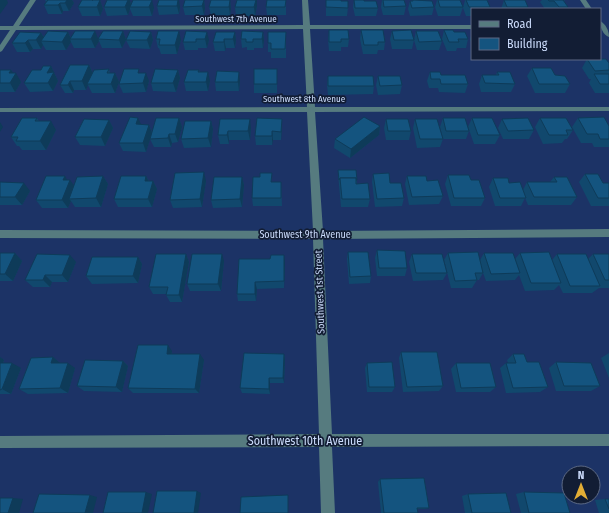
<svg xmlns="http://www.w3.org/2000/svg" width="609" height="513" viewBox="0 0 609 513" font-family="'Fira Sans Condensed',sans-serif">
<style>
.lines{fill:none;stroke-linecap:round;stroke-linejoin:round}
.minor{fill:#567b7f;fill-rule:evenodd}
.wall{fill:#11486d}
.shaded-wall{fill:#0e3b59}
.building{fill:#14547f;stroke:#0e3b59}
.labels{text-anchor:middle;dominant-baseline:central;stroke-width:3.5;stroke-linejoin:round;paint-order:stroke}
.far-street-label{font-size:9px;fill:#cbdbfb;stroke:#121d34}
.street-label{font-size:10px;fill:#cbdbfb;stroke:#121d34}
.near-street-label{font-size:12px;fill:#cbdbfb;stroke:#121d34}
</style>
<rect width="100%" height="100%" fill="#1c3366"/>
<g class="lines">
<g class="minor">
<path d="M30 0H36L19 26 303 25 302 0H308L310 25H472V29H310L315 107H609V111L315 112 323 231 609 229V237L323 239 332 434H609V446L332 447 335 513H321L319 447 0 448V436L319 434 313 239 0 238V230L313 231 307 112H0V108L307 107 303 29 16 30 2 51 0 52V45L10 30H0V26H13Z"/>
<path d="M580 0H586L592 9H586Z"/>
<path d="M600 21C606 24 609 31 609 37 603 35 600 27 600 21Z"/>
</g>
</g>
<g class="wall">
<path d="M45 0H72L74 3 69 11H63L62 14H48L44 5 46 2Z"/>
<path d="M82 0H100L103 9 100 16H82L78 7Z"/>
<path d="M130 0 131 4 133 0 154 8 152 16H133L130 9 128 15 107 16 104 7Z"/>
<path d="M159 0 180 7 179 14 159 15 157 6Z"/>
<path d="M204 0 205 8 204 15H185L183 7Z"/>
<path d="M230 0 231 9 230 16 211 15 209 7Z"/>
<path d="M237 0H257V6L255 16H236L235 7Z"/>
<path d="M286 0V15H267L266 7Z"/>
<path d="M326 0 341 1 348 8 347 16H326Z"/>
<path d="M354 0H364V1L378 8 376 16H355L353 7Z"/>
<path d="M382 0H404L406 6 404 15H383L381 7Z"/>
<path d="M412 0H421L434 7 432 15 410 16 408 9 410 1H412Z"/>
<path d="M437 0H460L463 7 460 16H438L435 7Z"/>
<path d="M465 0H487L490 7V9H472V16H466L463 8Z"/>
<path d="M504 0 528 7 527 9H501Z"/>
<path d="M542 0H565L564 1 568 7V9H545L540 2Z"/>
<path d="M329 30 349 39 348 47H341V51H329L328 39Z"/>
<path d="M361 30 385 42 384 50H378L377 54H363L360 39Z"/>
<path d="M444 30 454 32 468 39 466 48H457L456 51H447L442 39Z"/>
<path d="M123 31 126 40 122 48H102L99 41 95 48H74L71 42 66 50H46L43 45 41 49H33L30 52H17L12 43 41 33 44 37 68 32 71 38 98 39Z"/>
<path d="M186 31 209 40 207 48H198V50H185L183 42Z"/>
<path d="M392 31 414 40 412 49H392L390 39Z"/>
<path d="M416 31 442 41 439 50H417L414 40Z"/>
<path d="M151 32 153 40 150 49 130 48 126 40Z"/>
<path d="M235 32 236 40 235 48H226L225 51H215L213 42Z"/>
<path d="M263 32 264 40 263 48H254V50H247V47L242 48 241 39Z"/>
<path d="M472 33V45L470 39Z"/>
<path d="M156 39 181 40 177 54H161L159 48H158Z"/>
<path d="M286 40V58H271V52H268V43Z"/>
<path d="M587 59 609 63V93H595L589 83 591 79H589L582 68Z"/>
<path d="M89 65 93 73 109 69 110 73H115L119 82 115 93H92L88 85 86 90H74L73 93H65L60 85Z"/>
<path d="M51 66 58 81 53 91 30 92 24 83 41 70Z"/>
<path d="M532 68 555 75 570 84 565 93H535L527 76Z"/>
<path d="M277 69V93H254V84Z"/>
<path d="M0 70H11L21 82 15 92H0Z"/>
<path d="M178 70 180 78 176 92 153 91 151 83Z"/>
<path d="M199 70 200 72 210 81 208 91H186L184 82Z"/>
<path d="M430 72 468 84 465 93 439 92 438 88H429L427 81Z"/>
<path d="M497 72 515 84 511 92H481L479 84 482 75H496Z"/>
<path d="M140 73 149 81 146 92 123 93 119 84Z"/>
<path d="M328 76 374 86 373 94 328 95 327 85Z"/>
<path d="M378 76 402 85 400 94 378 95 376 85Z"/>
<path d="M240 81 239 91H216L215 82Z"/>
<path d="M37 118 39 121 56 130 46 150H22L19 146H17L11 137Z"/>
<path d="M179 118 182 127 178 142 172 143 171 147H154L150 139 146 152 123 151 119 143 141 125H149L152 132Z"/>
<path d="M443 118 469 131 466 139H443L440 127Z"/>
<path d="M472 118 500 135 495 144H474L468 127Z"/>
<path d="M540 118 573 130 567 139H565L562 143 543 144 535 127Z"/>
<path d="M578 118 609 126V147H594L592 143H581L572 127Z"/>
<path d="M220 119 251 128 250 140H229V144H220L218 135Z"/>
<path d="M386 119 411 131 409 140H386L384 128Z"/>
<path d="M415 119 443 139 440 147 417 148 413 128Z"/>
<path d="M502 119 534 130 529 139H503L498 128Z"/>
<path d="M109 120 113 128 105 146 80 145 75 137Z"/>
<path d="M211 121 213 129 211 147 184 148 181 139Z"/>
<path d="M380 126 379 135 350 158 334 148 335 139Z"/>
<path d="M282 127 281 140H273L272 145H256L255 136Z"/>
<path d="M338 170 357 180V184L370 199 368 207H341L338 174Z"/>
<path d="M373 174 390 183 404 198 402 206 375 207 372 182Z"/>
<path d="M585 174 603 183H609V206H591L579 182Z"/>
<path d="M448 175 485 198 481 206H451L445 184Z"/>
<path d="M103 176 108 184 101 207H75L71 201 68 208H42L36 200 67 180 74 186Z"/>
<path d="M146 176 149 181H153L157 189 152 207H118L114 199Z"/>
<path d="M407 176 427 181 443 196 439 204 409 205 405 184Z"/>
<path d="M242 177 244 185 242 207 213 208 211 200Z"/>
<path d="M554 177 577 197 571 205H528L525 198 521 206H495L489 187 493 178 509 183 523 190 527 182H550Z"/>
<path d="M206 181 202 207 173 208 170 200Z"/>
<path d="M0 182 30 191 22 205H0Z"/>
<path d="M272 182H281L282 206H253L252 198Z"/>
<path d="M377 250 407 268 405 276H377L375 258Z"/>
<path d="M348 252 371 276 370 283 349 284 347 259Z"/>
<path d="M0 253H15L22 261 13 281H0Z"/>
<path d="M448 253 480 260 484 253 515 259 520 253 552 260 557 254 588 259 593 254H609V288H599L592 293H563L559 285 554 290 525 291 519 275 515 280 486 281 483 273 479 280H477L472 288H451L444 260Z"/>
<path d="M186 254 189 262 182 302H170L166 295V294H153L149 287Z"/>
<path d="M412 254 447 273 443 280 413 281 409 262Z"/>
<path d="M138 257 142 264 138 283 92 284 86 276Z"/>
<path d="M224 261 221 291H190L187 284Z"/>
<path d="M76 262 68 282H52L50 287H33L25 280Z"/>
<path d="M285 263 284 288 257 289 256 301H238L237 294Z"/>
<path d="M172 351V354L204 360 199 393H133L128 388Z"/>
<path d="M401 352 443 386 439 391 403 392 399 358Z"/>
<path d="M609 353V378L601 358Z"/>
<path d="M284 354 285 360 284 383H270V394L242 393 240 388Z"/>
<path d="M513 354 527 362 548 387 540 392 506 393 500 368 506 363H508L507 360Z"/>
<path d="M0 357 4 360 3 363 21 368 11 394H0Z"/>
<path d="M53 357 60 363 75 368 68 393 28 394 19 389Z"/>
<path d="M123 361 128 366 122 392 84 391 77 386Z"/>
<path d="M556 362 600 386 591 391H556L549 368Z"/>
<path d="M367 363 395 387 392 392H367L365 368Z"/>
<path d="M456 363 496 387 490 392H456L451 369Z"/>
<path d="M380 479 429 508 425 509H417L418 513H381L378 482Z"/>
<path d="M524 492 570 513H521L516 494Z"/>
<path d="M468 494 511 513H465L462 496Z"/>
<path d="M605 499H609V513H599L595 500Z"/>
</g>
<g class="shaded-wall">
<path d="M0 0H7L8 3 0 14Z"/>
<path d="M67 0H72L74 3 69 11 65 3Z"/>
<path d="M100 0 103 9 100 16 97 7Z"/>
<path d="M128 0H130L131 5 130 7V9L128 15 125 7Z"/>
<path d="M152 0 154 8 152 16 149 7Z"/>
<path d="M178 0H179L180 7 179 14 177 6Z"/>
<path d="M204 0 205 8 204 15 202 6Z"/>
<path d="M230 0 231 9 230 16 229 7Z"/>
<path d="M256 0H257V6L255 16 254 7Z"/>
<path d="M60 3 63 11 62 14 58 5Z"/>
<path d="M95 31 99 41 95 48 91 39Z"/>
<path d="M123 31 126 40 122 48 119 40Z"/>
<path d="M179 31 181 40 177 54 175 45Z"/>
<path d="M68 32 71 39H70L71 42 66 50 62 42Z"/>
<path d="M151 32 153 40 150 49 147 40Z"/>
<path d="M207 32 209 40 207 48 205 39Z"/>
<path d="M235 32 236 40 235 48 233 39Z"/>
<path d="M263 32 264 40 263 48 262 39Z"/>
<path d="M41 33 46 41H41L43 45 41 49 36 40Z"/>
<path d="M224 39 226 48 225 51 224 42Z"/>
<path d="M28 40 33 49 30 52 25 43Z"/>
<path d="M89 65 93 74 87 84 88 85 86 90 82 81Z"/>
<path d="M51 66 58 81 53 91 48 83 47 73Z"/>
<path d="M11 70 15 75 16 73 21 82 15 92 10 83 9 73Z"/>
<path d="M178 70 180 78 176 92 173 83Z"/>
<path d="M208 72 210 81 208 91 206 82Z"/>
<path d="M239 72 240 81 239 91 238 82Z"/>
<path d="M115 73 119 82 115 93 111 84Z"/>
<path d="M146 73 149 81 146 92 143 83Z"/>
<path d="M70 81 74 90 73 93 68 85Z"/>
<path d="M138 118 142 126 136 124Z"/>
<path d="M179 118 182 127 178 142 175 134Z"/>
<path d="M250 119 251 128 250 140 248 131Z"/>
<path d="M282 119V127L281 140V132Z"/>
<path d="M109 120 113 128 105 146 101 137Z"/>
<path d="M51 121 56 130 46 150 40 141Z"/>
<path d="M211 121 213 129 211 147 208 138Z"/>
<path d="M0 122 3 127 0 132Z"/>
<path d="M149 125 152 133 146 152 143 143Z"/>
<path d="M380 126 379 135 350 158 351 149Z"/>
<path d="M228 131 229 140V144L227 135Z"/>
<path d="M272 131 273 140 272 145Z"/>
<path d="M169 134 172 143 171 147 168 138Z"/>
<path d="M204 172 206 181 202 207 200 199Z"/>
<path d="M65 176 69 183 70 180 76 188 69 199 71 201 68 208 62 200 63 180Z"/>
<path d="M103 176 108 184 101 207 96 198Z"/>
<path d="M146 176 150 184 145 181Z"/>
<path d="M242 177 244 185 242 207 240 199Z"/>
<path d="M153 181 157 189 152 207 148 199Z"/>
<path d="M24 183 30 191 22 205 15 197Z"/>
<path d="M15 253 22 261 13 281 5 274Z"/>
<path d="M186 254 189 262 182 302 179 295Z"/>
<path d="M222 254 224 261 221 291 218 284Z"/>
<path d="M70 255 76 262 68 282 62 275Z"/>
<path d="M284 255 285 263 284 288Z"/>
<path d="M138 257 142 264 138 283 133 276Z"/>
<path d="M45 275 52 282 50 287 43 280Z"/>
<path d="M255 282 257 289 256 301 255 294Z"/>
<path d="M168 345 172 351 171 360 167 354Z"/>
<path d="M200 354 204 360 199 393 195 389Z"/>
<path d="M284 354 285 360 284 383 283 378Z"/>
<path d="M0 357 4 360 1 368H0Z"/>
<path d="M53 357 60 363H51Z"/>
<path d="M123 361 128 366 122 392 116 387Z"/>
<path d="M12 363 21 368 11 394 2 389Z"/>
<path d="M68 363 75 368 68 393 60 388Z"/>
<path d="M269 378 270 383V394L269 389Z"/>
<path d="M197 491 201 493 198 513H194Z"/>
<path d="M146 492 152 494 148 513H142Z"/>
<path d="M90 495 97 497 93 513H85Z"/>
<path d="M13 498 23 499 19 513H8Z"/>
</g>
<g class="building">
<path d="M48 0H67L65 3H60L58 5H44Z"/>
<path d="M82 0H93H92H100L97 7H78Z"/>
<path d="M107 0H128L125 7H104Z"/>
<path d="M133 0H152L149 7H130Z"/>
<path d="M159 0H178L177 6H157Z"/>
<path d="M185 0H204L202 6 183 7Z"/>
<path d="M211 0H230L229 7H209Z"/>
<path d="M237 0H256L254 7H235Z"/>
<path d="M267 0H286L285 7H266Z"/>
<path d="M326 0H341V1H348V8L326 7Z"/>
<path d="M354 0H364V1H376L378 8H355Z"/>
<path d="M383 0H404L406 6 384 7Z"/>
<path d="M413 0 432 1 434 7 412 8 410 1H413Z"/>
<path d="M438 0H460L463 7H440Z"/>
<path d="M466 0H487L490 7H469Z"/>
<path d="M504 0H525L528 7H507Z"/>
<path d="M548 0H563L568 7H559L554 1H549Z"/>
<path d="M329 30H348L349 39H341V42H329Z"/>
<path d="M361 30H383L385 42H378V45H364Z"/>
<path d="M411 30 414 40H394L392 31Z"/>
<path d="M444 30H453L454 32H465L468 39H458L459 42H449Z"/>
<path d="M48 31 68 32 62 42 41 41Z"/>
<path d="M75 31H95L91 39H70Z"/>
<path d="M103 31H123L119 40 98 39Z"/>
<path d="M130 31 151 32 147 40H126Z"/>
<path d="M158 31H179L175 45H159L160 39H156Z"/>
<path d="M186 31 207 32 205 39H196V42H183Z"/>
<path d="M242 31 263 32 262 39H253V42H246V39H241Z"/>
<path d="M416 31H438L442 41 419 42Z"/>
<path d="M20 32 41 33 36 40H28L25 43H12Z"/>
<path d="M216 32H235L233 39H224V42H213Z"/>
<path d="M268 32H286L285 49H271V43H268Z"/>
<path d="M587 59H606L609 63V70L595 71Z"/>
<path d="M70 65H89L82 81H70L68 85H60Z"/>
<path d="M43 66H51L47 73 54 72 48 83H24L32 70H41Z"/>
<path d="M532 68H551L555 75 565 76 570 84H539Z"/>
<path d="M109 69 107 73H115L111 84H87L94 70Z"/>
<path d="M124 69H139L138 73H146L143 83 119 84Z"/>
<path d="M155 69 178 70 173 83H151Z"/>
<rect x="254" y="69" width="23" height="15"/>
<path d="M0 70H11L9 73H16L10 83H0Z"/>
<path d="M188 70H199L198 72H208L206 82H184Z"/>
<path d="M217 71 239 72 238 82H215Z"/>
<path d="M430 72H440L441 75H465L468 84H441L440 79H431Z"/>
<path d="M497 72H510L515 84 485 83 482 75H499Z"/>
<path d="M594 74H609V84H600Z"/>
<path d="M328 76H373L374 86H328Z"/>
<path d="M378 76H400L402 85 380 86Z"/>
<path d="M130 117 138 118 136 124 149 125 143 143H119Z"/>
<path d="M364 117 380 126 351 149 335 139Z"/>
<path d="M604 117 609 126V139H600L598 134H587L578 118Z"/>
<path d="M22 118H37L35 121H51L40 141H16L18 137H11Z"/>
<path d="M156 118H179L175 134H169L168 138 150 139Z"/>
<path d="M257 118 282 119 281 132 272 131V136H255Z"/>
<path d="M443 118H465L469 131H446Z"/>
<path d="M472 118H492L500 135H478Z"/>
<path d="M528 118 534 130 508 131 502 119Z"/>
<path d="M540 118H566L573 130H566L568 135H549Z"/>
<path d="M84 119 109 120 101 137H75Z"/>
<path d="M220 119H250L248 131H228L227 135H218Z"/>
<path d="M386 119H408L411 131H388Z"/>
<path d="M415 119H437L443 139H420Z"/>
<path d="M185 121H211L208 138 181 139Z"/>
<path d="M338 170H356L357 180H356V178H340L339 180Z"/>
<path d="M204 172 200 199 170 200 175 173Z"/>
<path d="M260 173H272L271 182H281V198H252L253 177H260Z"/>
<path d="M389 173 390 183H401L404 198 377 199 373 174Z"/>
<path d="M585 174H598L603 183H609V198H598Z"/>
<path d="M448 175H469L471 180H479L485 198H454Z"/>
<path d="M46 176H65L63 180H70L62 200H36Z"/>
<path d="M103 176 96 198 69 199 77 177Z"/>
<path d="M121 176H146L145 181H153L148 199H114Z"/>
<path d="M407 176H426L427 181 438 180 443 196 412 197Z"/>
<path d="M214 177H242L240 199 211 200Z"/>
<path d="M554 177H567L577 197H534L527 182H557Z"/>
<path d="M340 178H356V184L368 183 370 199H342Z"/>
<path d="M493 178H508L509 183 520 182 526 198H500Z"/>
<path d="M0 182 24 183 15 197H0Z"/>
<path d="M377 250 405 251 407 268H379Z"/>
<path d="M348 252H368L371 276 350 277Z"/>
<path d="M478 252 483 273H475L477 280 455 281 448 253Z"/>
<path d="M549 252 561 283H531L520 253Z"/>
<path d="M0 253H15L5 274H0Z"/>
<path d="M484 253H513L520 273 491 274Z"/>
<path d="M37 254 70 255 62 275H45L43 280H25Z"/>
<path d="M156 254H186L179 295H166L168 287H149Z"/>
<path d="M192 254H222L218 284H187Z"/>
<path d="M412 254H442L447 273H416Z"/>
<path d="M557 254H586L600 286H570Z"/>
<path d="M593 254H609V280H605Z"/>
<path d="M271 255H284V281L255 282V294H237L239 259H270Z"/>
<path d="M92 257H138L133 276H86Z"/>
<path d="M138 345H168L167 354H200L195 389 128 388Z"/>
<path d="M401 352H437L443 386 407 387Z"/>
<path d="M244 353 284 354 283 378H269V389L240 388Z"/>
<path d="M513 354H524L527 362H539L548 387 513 388 506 363H516Z"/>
<path d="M53 357 51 363H68L60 388 19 389 31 358Z"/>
<path d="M85 360 123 361 116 387 77 386Z"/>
<path d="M392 362 395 387H369L367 363Z"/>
<path d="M556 362 591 363 600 386H564Z"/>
<path d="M0 363H12L2 389 0 390Z"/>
<path d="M456 363H490L496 387 461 388Z"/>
<path d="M424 478 429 508H417L418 513H384L380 479Z"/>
<path d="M157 491H197L194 513H153Z"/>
<path d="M108 492H146L142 513H103Z"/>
<path d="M524 492 564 493 570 513H529Z"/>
<path d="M506 493 511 513H472L468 494Z"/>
<path d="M39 494 90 495 85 513H33Z"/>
<path d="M288 495V513H240L241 497Z"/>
<path d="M0 498H13L8 513H0Z"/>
<path d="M605 499H609V509Z"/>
</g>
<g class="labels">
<g class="far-street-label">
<text x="236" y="19">Southwest 7th Avenue</text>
<text x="304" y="99">Southwest 8th Avenue</text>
</g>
<g class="street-label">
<text x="305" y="235">Southwest 9th Avenue</text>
<text transform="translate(320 292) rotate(-92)">Southwest 1st Street</text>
</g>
<g class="near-street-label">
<text x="305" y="441">Southwest 10th Avenue</text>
</g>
</g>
<rect x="471" y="8" width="130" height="52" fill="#121d34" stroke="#5c6984"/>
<rect x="479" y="21" width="20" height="6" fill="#567b7f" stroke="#5c6984"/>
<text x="507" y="28" font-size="12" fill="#cbdbfb">Road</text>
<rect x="479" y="38" width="20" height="12" fill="#14547f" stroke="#5c6984"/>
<text x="507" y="48" font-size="12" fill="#cbdbfb">Building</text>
<g transform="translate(581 485)"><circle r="19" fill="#121d34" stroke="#5c6984"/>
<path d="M0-3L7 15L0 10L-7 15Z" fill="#e3ae35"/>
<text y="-6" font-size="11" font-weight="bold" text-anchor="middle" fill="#cbdbfb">N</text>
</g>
</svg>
